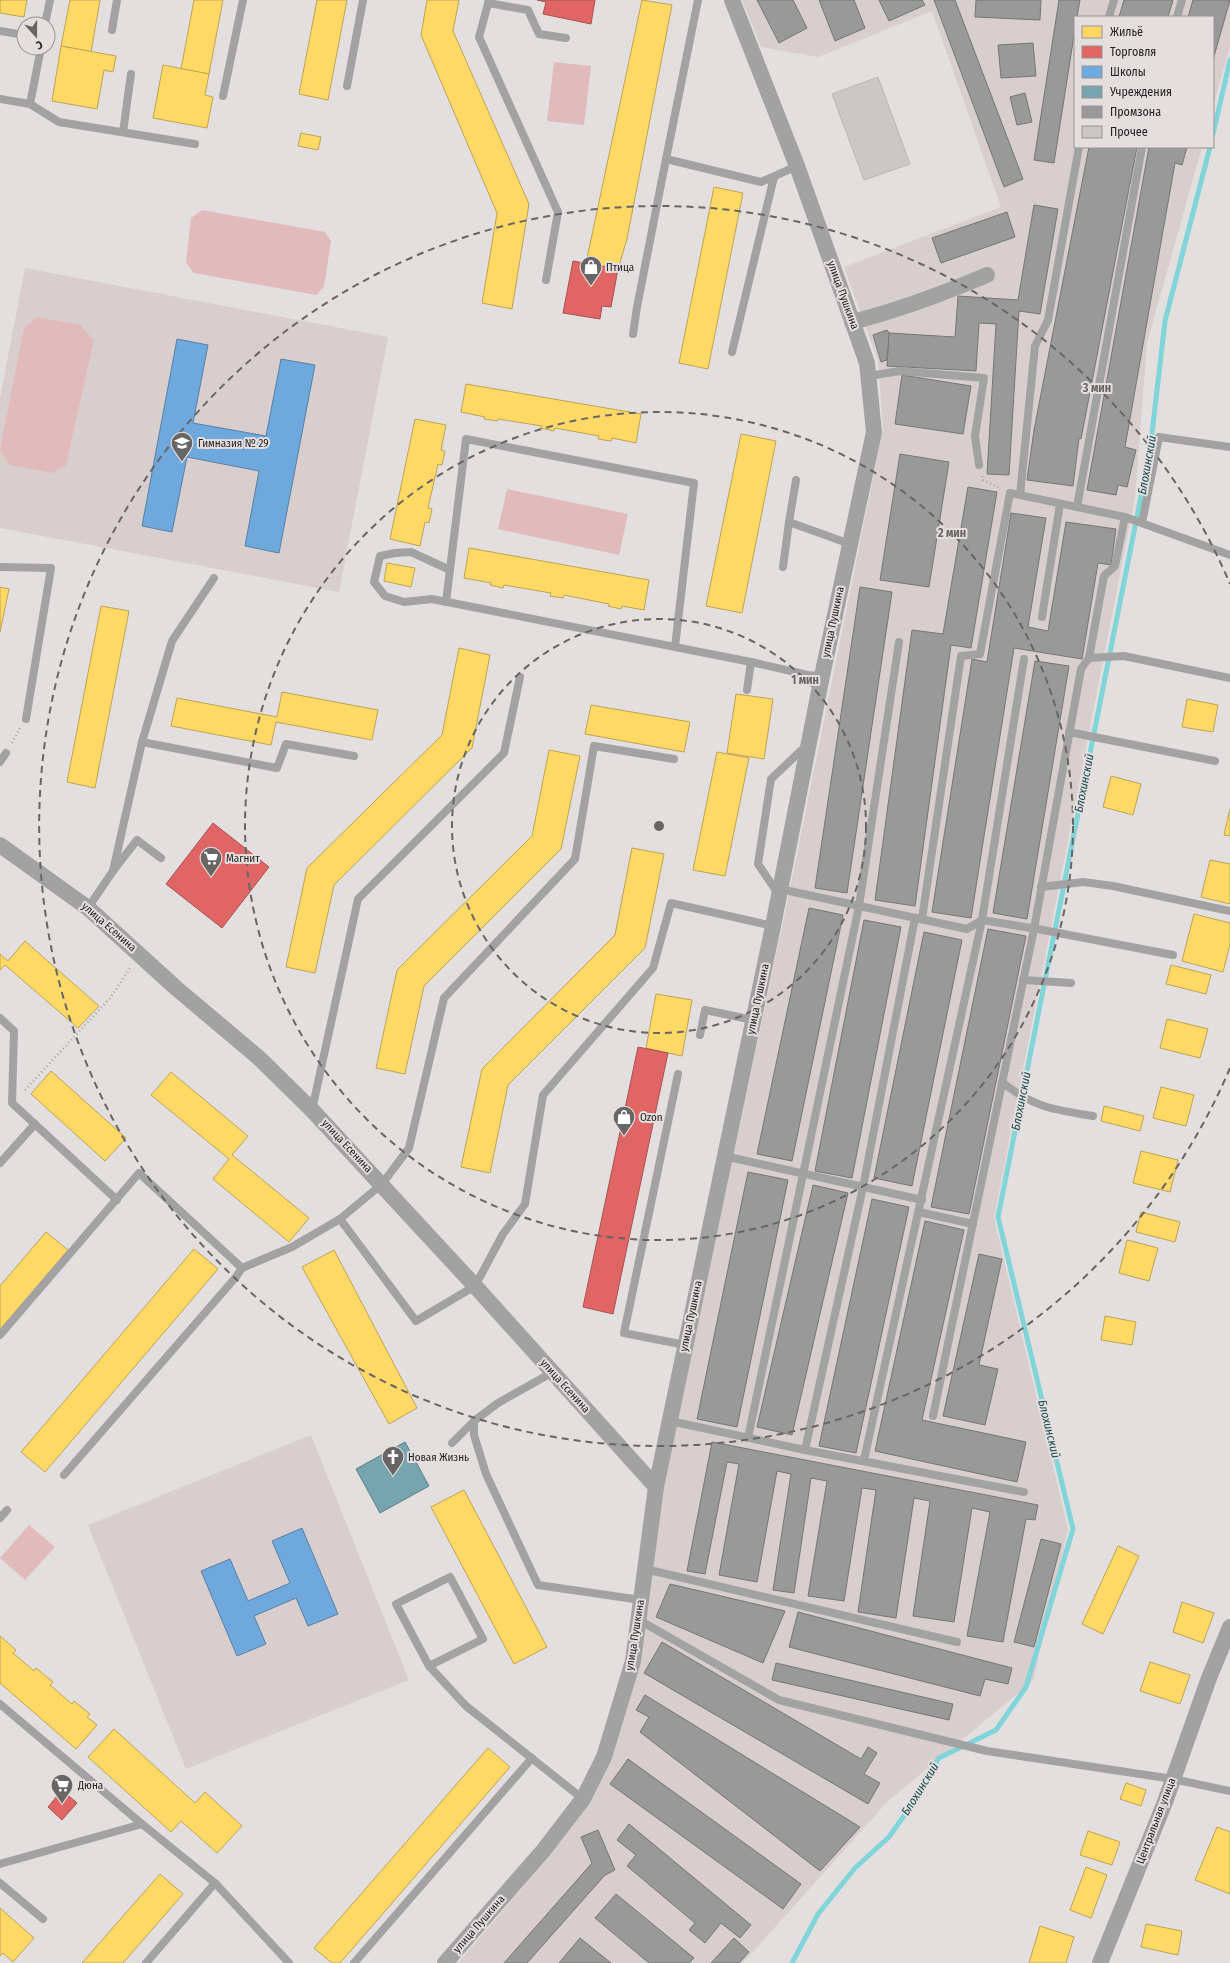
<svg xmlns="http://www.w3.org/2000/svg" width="1230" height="1963" viewBox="0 0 1230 1963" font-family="'Fira Sans Condensed',sans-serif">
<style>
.built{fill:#d8cecd}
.green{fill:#e1bbbb}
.homes{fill:#ffd966;stroke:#bea252}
.shops{fill:#e06666;stroke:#a85252}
.schools{fill:#6fa8dc;stroke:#5980a4}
.public{fill:#76a5af;stroke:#5e7e85}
.industry{fill:#999;stroke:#767676}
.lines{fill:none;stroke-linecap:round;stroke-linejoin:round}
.stream{stroke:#81d4d7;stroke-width:5}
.building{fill:#cac7c7;stroke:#b9b6b6}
.path{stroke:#a6a4a4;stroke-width:2.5;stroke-dasharray:1 3;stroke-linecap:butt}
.lane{stroke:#a2a2a2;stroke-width:8}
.street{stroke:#a2a2a2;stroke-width:16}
.ring{fill:none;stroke:#686565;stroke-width:2;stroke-dasharray:7 5}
.labels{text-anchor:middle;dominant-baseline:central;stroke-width:4;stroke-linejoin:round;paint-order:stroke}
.poi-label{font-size:11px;fill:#252323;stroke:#e5dede;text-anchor:start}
.street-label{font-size:11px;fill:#252323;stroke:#e5dede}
.water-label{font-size:12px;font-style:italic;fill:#164b4d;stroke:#e5dede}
.centre{fill:#686565;stroke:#e5dede;stroke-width:2}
.ring-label{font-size:12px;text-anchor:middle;font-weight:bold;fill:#686565;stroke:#e5dede;stroke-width:4;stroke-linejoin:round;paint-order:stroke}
</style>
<rect width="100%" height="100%" fill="#e4dfdf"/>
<g class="built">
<path d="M742 0H1230V46L1213 107V17H1075V147H1202L1147 343 1135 498 994 1218 1068 1529 1033 1681 888 1801 743 1963H458L553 1852 589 1804 612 1756 664 1485 788 898 883 429 878 361 844 267 1001 207 932 11 818 57 761 47Z"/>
<path d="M25 268 388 337 339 592 0 528V398Z"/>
<path d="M311 1435 409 1680 186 1769 88 1525Z"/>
</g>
<g class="green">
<path d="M554 62 591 66 584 125 547 121Z"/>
<path d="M202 210 325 232 331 241 324 287 316 295 194 273 186 263 191 218Z"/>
<path d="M37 317 80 325 94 340 66 465 52 473 10 465 0 450 24 328Z"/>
<path d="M507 489 628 514 619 555 498 529Z"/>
<path d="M29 1525 55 1547 25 1580 0 1558Z"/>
</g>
<g class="homes">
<path d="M0 0H27L24 17 0 13Z"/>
<path d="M70 0H100L91 52 61 46Z"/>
<path d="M194 0H223L209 74 181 69Z"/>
<path d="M317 0H347L328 100 299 94Z"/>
<path d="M427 0H459L453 31 529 204 512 309 482 303 497 213 421 35Z"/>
<path d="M642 0 672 5 627 239 618 269 586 263Z"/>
<path d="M61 46 116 56 113 72 104 70 97 109 52 101Z"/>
<path d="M163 65 209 74 205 95 213 97 207 128 153 118Z"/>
<path d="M301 133 321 137 318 150 298 146Z"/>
<path d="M714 187 743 193 708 369 679 363Z"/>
<path d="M466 384 641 414 636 443 612 438 611 441 598 439 599 436 555 428 554 431 541 428 542 426 498 419 497 421 491 420 484 419 485 417 461 412Z"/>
<path d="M415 419 446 425 441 450 445 451 442 465 438 464 428 508 432 509 429 523 425 522 420 546 390 539Z"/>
<path d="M741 434 776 441 742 613 706 606Z"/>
<path d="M469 548 649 580 644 610 622 606 621 609 608 606 609 604 564 595 563 598 550 596 551 593 504 585 503 588 490 585 491 583 464 578Z"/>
<path d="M387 563 415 568 411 587 384 581Z"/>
<path d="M0 587 9 589 0 632Z"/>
<path d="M101 606 129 611 95 788 67 782Z"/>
<path d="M459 648 490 655 472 748 334 885 315 973 286 967 307 868 442 735Z"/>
<path d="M282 692 378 710 372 740 276 722 271 745 171 726 177 698 277 717Z"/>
<path d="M736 694 773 699 764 759 727 753Z"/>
<path d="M1187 699 1218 705 1213 732 1182 727Z"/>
<path d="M591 705 690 722 684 752 585 734Z"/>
<path d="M549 750 580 756 561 849 424 986 405 1074 376 1068 397 970 532 836Z"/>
<path d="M717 752 749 758 725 876 693 870Z"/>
<path d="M1111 776 1141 784 1133 815 1103 807Z"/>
<path d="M1230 809V836L1224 835Z"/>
<path d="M632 848 664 854 645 948 508 1085 490 1173 461 1167 482 1069 615 935Z"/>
<path d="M1210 860 1230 864V904L1201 897Z"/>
<path d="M1194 914 1230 923V944L1223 972 1182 961Z"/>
<path d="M25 941 99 1006 78 1028 5 965 0 970V954L8 961Z"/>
<path d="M1171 965 1211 975 1206 994 1166 984Z"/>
<path d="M656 994 692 1000 682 1056 646 1048Z"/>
<path d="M1167 1019 1208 1029 1200 1058 1160 1048Z"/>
<path d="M51 1071 126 1138 105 1161 31 1094Z"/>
<path d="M171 1072 248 1136 232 1155 309 1218 289 1242 213 1179 229 1159 151 1095Z"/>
<path d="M1161 1087 1194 1095 1186 1126 1153 1118Z"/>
<path d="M1104 1106 1144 1116 1140 1131 1101 1121Z"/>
<path d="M1141 1151 1178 1160 1170 1192 1133 1183Z"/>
<path d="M1141 1212 1180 1222 1175 1242 1136 1232Z"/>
<path d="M46 1232 68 1250 0 1330V1286Z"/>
<path d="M1127 1240 1158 1248 1149 1281 1119 1273Z"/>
<path d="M194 1249 218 1269 45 1472 21 1452Z"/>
<path d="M334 1250 417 1408 389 1424 302 1267Z"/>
<path d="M1105 1316 1136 1322 1132 1345 1101 1340Z"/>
<path d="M464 1490 547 1647 514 1664 431 1507Z"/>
<path d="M1118 1546 1139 1556 1103 1634 1082 1624Z"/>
<path d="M1182 1602 1214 1613 1203 1643 1173 1632Z"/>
<path d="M0 1636 16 1650 13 1653 34 1671 36 1668 53 1682 50 1685 72 1704 74 1701 90 1714 87 1717 97 1725 76 1749 0 1683Z"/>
<path d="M1150 1662 1190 1675 1180 1704 1140 1691Z"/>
<path d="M114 1729 195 1803 205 1792 242 1826 217 1853 181 1821 171 1832 88 1757Z"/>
<path d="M488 1748 510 1767 340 1963H332L314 1948Z"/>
<path d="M1126 1783 1146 1790 1141 1806 1120 1799Z"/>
<path d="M1217 1827 1230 1832V1894L1195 1880Z"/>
<path d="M1088 1831 1120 1842 1112 1865 1080 1855Z"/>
<path d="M1086 1867 1107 1875 1091 1918 1070 1910Z"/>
<path d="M160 1874 183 1894 123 1963H82Z"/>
<path d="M0 1908 34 1938 13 1962 3 1953 0 1956Z"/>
<path d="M1146 1924 1182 1931 1178 1955 1141 1947Z"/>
<path d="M1040 1926 1074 1937 1066 1963H1029Z"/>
</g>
<g class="shops">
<path d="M537 0H595L591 24 543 14 546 2Z"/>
<path d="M573 261 618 269 611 307 602 306 600 319 563 313Z"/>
<path d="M213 823 269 867 222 928 166 884Z"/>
<path d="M638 1047 668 1053 613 1314 583 1307Z"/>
<path d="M62 1790 77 1803 62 1820 48 1807Z"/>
</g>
<g class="schools">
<path d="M177 339 208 345 193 423 266 436 281 359 315 365 279 553 245 546 259 471 187 457 172 532 142 526Z"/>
<path d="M302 1528 338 1614 308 1626 296 1598 254 1616 266 1644 237 1656 201 1571 230 1559 248 1601 290 1583 272 1541Z"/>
</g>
<path class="public" d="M405 1442 429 1486 380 1513 356 1469Z"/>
<g class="industry">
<path d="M757 0H793L807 28 779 43Z"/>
<path d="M819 0H854L865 28 835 41Z"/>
<path d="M879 0H922L925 5 889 21Z"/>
<path d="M934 0H955L1023 179 1004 187Z"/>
<path d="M976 0H1041L1040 20 975 17Z"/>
<path d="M1059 0H1080L1077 17H1075V29L1054 163 1034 160Z"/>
<path d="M1124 0H1173L1168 17H1119Z"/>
<path d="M1193 0H1230L1213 60V17H1188Z"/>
<path d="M1033 43 1036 76 1001 78 998 45Z"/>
<path d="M1025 93 1032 122 1017 125 1010 97Z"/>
<path d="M1089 147H1137L1081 439 1079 438 1073 486 1027 480 1034 430Z"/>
<path d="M1149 147H1187L1182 165 1175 163 1125 447 1136 450 1127 487 1118 485 1116 495 1087 490Z"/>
<path d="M1034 205 1058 209 1040 314 1019 311 1009 475 987 474 996 324 979 323 976 371 887 366 889 333 955 337 958 296 1018 300Z"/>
<path d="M1007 212 1015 237 941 263 932 238Z"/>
<path d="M887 330 889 333 887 360 881 362 873 335Z"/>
<path d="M902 375 971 386 963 434 895 424Z"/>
<path d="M900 454 949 462 929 587 880 580Z"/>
<path d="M968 487 997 492 971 648 951 645 915 906 875 900 912 630 943 634Z"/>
<path d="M1011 513 1046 518 1028 627 1048 631 1066 522 1116 529 1111 565 1098 563 1082 659 1014 648 971 918 932 912 972 659 987 662Z"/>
<path d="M860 587 892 592 847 893 815 888Z"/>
<path d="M1035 661 1069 666 1027 919 993 913Z"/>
<path d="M809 908 843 915 792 1161 757 1154Z"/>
<path d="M864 920 901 927 852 1178 815 1171Z"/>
<path d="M988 929 1026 936 969 1214 931 1207Z"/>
<path d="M924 932 962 940 912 1186 874 1178Z"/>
<path d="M748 1172 788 1180 737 1427 697 1419Z"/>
<path d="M813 1185 848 1193 792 1435 757 1427Z"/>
<path d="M872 1199 909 1207 856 1453 819 1446Z"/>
<path d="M925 1221 964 1230 922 1420 1026 1442 1017 1482 875 1451Z"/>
<path d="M979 1254 1002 1259 979 1365 998 1369 985 1425 943 1416Z"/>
<path d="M712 1442 1038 1505 1035 1520 1026 1519 1003 1642 967 1636 990 1512 972 1508 954 1622 913 1616 930 1501 914 1498 896 1618 858 1612 876 1490 862 1488 844 1601 808 1596 827 1481 811 1478 794 1593 773 1590 791 1474 777 1471 757 1582 719 1575 739 1464 727 1462 705 1574 687 1571Z"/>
<path d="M1041 1539 1061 1544 1034 1647 1014 1642Z"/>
<path d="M670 1584 785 1611 763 1663 656 1617Z"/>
<path d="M798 1612 1012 1668 1008 1684 985 1679 980 1696 789 1647Z"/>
<path d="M662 1642 861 1759 868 1747 877 1753 864 1774 880 1783 868 1804 644 1673Z"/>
<path d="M776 1663 953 1704 949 1720 772 1680Z"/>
<path d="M645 1695 860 1827 820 1871 640 1732 649 1717 636 1710Z"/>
<path d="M628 1759 801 1884 783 1909 610 1784Z"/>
<path d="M629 1824 751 1925 740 1938 721 1923 705 1943 689 1930 695 1923 627 1866 636 1855 617 1840Z"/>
<path d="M598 1830 615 1870 605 1875 527 1963H504L592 1863 581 1837Z"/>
<path d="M616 1894 694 1958 689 1963H649L595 1918Z"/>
<path d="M580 1938 611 1963H559Z"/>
<path d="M734 1938 749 1952 739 1963H711Z"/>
</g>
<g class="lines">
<g class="stream">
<path d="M1213 134 1230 60"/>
<path d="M792 1963 818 1914 855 1868 889 1837 913 1803 939 1758 996 1730 1026 1687 1073 1529 998 1217 1150 451 1165 321 1210 147"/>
</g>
</g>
<path class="building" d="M878 77 910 164 864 180 832 94Z"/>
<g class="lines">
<g class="path">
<path d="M982 476 983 480 1000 488"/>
<path d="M12 743 20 728"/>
<path d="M25 1090 111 997 130 968"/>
</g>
<g class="lane">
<path d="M489 0 479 37 558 212 546 280"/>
<path d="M698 0 666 159 761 182 797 166"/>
<path d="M488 3 528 10 539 34 566 38"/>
<path d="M1109 17 1114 0"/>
<path d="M1177 17 1182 0"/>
<path d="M45 24 50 0"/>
<path d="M112 30 117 0"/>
<path d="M0 31 24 35"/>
<path d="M347 86 363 0"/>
<path d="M223 96 243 0"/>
<path d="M0 99 30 104 59 122 195 144"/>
<path d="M30 104 41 48"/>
<path d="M123 132 131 74"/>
<path d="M633 334 637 307 666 159"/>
<path d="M732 352 774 177"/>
<path d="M869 376 900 371 984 378 975 436 979 465"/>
<path d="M1020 495 1035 346 1048 320 1079 147"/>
<path d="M1077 507 1142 147"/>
<path d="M789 522 796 480"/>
<path d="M1142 523 1159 437 1230 447"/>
<path d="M0 567 51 568 26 719"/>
<path d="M783 567 789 522 850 544"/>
<path d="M450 570 411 552 395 553 380 556 374 582 385 596 404 602 432 599 751 662 808 675 822 676"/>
<path d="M446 602 466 439 694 483 675 647"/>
<path d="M1042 617 1060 504"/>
<path d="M1089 658 1124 656 1230 678"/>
<path d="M747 690 751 662"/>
<path d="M1069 732 1215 761"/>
<path d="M142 742 277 768 286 744 354 756"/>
<path d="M0 762 6 753"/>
<path d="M113 871 142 742 172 641 214 578"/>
<path d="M1041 887 1083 882 1113 886 1230 911"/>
<path d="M780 889 967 929 982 920 1043 930 1173 955"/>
<path d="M779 895 758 864 771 779 807 745"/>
<path d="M88 908 113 871 137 840 161 858"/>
<path d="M922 919 961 656 980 654 1010 493 1125 517 1230 555"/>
<path d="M1023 980 1071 983"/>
<path d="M0 1018 14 1031 12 1103 117 1200"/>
<path d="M700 1035 705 1010 753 1020"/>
<path d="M678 1074 624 1333 685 1345"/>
<path d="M1002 1082C1032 1107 1055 1110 1093 1116"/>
<path d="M312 1110 358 899 504 753 520 677"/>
<path d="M724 1156 922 1200"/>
<path d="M0 1163 35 1124"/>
<path d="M919 1212 973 1224"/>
<path d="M340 1219 416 1321 475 1286 503 1234 525 1204 543 1095 653 968 671 903 773 926"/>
<path d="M0 1335 139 1173 242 1268 292 1247 340 1219 382 1184 409 1148 444 998 575 859 594 746 674 759"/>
<path d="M933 1416 1034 929 1081 669 1089 658 1104 576 1115 566 1125 517"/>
<path d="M474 1421V1435L486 1474 538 1585 641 1600"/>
<path d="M670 1421 805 1450 1024 1492"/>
<path d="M748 1438 859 906 899 642"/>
<path d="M452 1443 474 1421 498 1403 553 1372"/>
<path d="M805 1450 863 1187 915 918"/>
<path d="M864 1460 982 920 1024 659"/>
<path d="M64 1475 236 1277 242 1268"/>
<path d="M0 1518 7 1510"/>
<path d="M645 1569 957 1642"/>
<path d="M639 1620 779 1700 987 1751 1173 1779 1230 1791"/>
<path d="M429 1666 483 1639 450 1577 396 1604 429 1666 466 1706 583 1799"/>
<path d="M0 1704 142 1824 215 1883 289 1963"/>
<path d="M0 1864 142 1824"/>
<path d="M0 1883 43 1919"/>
<path d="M146 1963 215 1883"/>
<path d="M354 1963 532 1758"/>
</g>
<g class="street">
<path d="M852 322C900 310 942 294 987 275"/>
<path d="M0 845 88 908 176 988 259 1058 312 1110 475 1286 656 1487"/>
<path d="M445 1963 543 1851 583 1799 604 1757 633 1661 656 1487 773 926 822 676 874 432 867 363 797 166 732 0"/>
<path d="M1100 1963 1165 1802 1209 1678 1230 1627"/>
</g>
</g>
<g class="ring">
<circle cx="659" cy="826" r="207"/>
<circle cx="659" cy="826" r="414"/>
<path d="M1230 1068A620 620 0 1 1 1230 584"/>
</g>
<defs>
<g id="shop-pin" transform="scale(1.15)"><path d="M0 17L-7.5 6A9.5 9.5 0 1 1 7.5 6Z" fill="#686565" stroke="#e5dede"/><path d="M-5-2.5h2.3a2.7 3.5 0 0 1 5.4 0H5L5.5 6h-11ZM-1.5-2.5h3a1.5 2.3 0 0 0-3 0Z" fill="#fff"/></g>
<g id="school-pin" transform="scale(1.15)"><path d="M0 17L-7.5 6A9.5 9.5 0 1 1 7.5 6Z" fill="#686565" stroke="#e5dede"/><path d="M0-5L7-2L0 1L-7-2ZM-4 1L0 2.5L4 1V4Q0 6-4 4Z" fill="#fff"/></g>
<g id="supermarket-pin" transform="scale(1.15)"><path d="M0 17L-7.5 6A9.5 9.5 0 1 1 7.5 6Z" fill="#686565" stroke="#e5dede"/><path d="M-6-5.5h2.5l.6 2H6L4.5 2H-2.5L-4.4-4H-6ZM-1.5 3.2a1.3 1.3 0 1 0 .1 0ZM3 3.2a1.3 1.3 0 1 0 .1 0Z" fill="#fff"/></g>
<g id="church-pin" transform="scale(1.15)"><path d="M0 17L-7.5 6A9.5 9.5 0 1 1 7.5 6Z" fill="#686565" stroke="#e5dede"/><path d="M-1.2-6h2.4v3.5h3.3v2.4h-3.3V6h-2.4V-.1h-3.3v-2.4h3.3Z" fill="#fff"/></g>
</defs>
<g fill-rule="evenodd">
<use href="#shop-pin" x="591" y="267"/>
<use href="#school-pin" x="182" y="443"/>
<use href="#supermarket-pin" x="211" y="858"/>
<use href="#shop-pin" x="624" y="1117"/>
<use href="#church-pin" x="393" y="1457"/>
<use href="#supermarket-pin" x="62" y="1785"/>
</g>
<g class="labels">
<g class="poi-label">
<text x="606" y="267">Птица</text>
<text x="198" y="443">Гимназия № 29</text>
<text x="226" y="858">Магнит</text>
<text x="640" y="1117">Ozon</text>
<text x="408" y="1457">Новая Жизнь</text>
<text x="78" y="1785">Дюна</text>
</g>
<g class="street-label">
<text transform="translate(843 295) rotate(70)">улица Пушкина</text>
<text transform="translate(833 622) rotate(-78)">улица Пушкина</text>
<text transform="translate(109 927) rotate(41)">улица Есенина</text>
<text transform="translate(758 999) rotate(-78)">улица Пушкина</text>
<text transform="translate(347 1146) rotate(47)">улица Есенина</text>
<text transform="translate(691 1316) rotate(-78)">улица Пушкина</text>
<text transform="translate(565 1386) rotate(48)">улица Есенина</text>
<text transform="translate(635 1635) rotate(-81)">улица Пушкина</text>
<text transform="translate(1156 1821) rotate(-69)">Центральная улица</text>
<text transform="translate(479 1924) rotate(-49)">улица Пушкина</text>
</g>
<g class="water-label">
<text transform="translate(1147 465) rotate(-80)">Блохинский</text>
<text transform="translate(1084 783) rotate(-79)">Блохинский</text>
<text transform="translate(1021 1101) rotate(-79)">Блохинский</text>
<text transform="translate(1049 1429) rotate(76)">Блохинский</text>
<text transform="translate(920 1789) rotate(-58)">Блохинский</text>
</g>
</g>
<circle cx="659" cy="826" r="6" class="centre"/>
<g class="ring-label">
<text x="1097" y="392">3 мин</text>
<text x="952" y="537">2 мин</text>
<text x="805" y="684">1 мин</text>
</g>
<rect x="1074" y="16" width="140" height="132" fill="#e5dede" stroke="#989393"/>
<rect x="1082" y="26" width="20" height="12" fill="#ffd966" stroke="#989393"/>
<text x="1110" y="36" font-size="12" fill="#252323">Жильё</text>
<rect x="1082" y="46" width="20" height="12" fill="#e06666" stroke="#989393"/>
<text x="1110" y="56" font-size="12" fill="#252323">Торговля</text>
<rect x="1082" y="66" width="20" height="12" fill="#6fa8dc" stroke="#989393"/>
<text x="1110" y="76" font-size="12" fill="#252323">Школы</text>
<rect x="1082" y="86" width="20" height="12" fill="#76a5af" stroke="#989393"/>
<text x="1110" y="96" font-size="12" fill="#252323">Учреждения</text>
<rect x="1082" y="106" width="20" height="12" fill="#999999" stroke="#989393"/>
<text x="1110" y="116" font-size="12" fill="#252323">Промзона</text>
<rect x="1082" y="126" width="20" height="12" fill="#cac7c7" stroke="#989393"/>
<text x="1110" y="136" font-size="12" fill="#252323">Прочее</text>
<g transform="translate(36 36) rotate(159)"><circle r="19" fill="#e5dede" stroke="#989393"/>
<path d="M0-3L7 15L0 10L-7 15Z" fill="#686565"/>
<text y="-6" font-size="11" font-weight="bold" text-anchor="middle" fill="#252323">С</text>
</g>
</svg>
